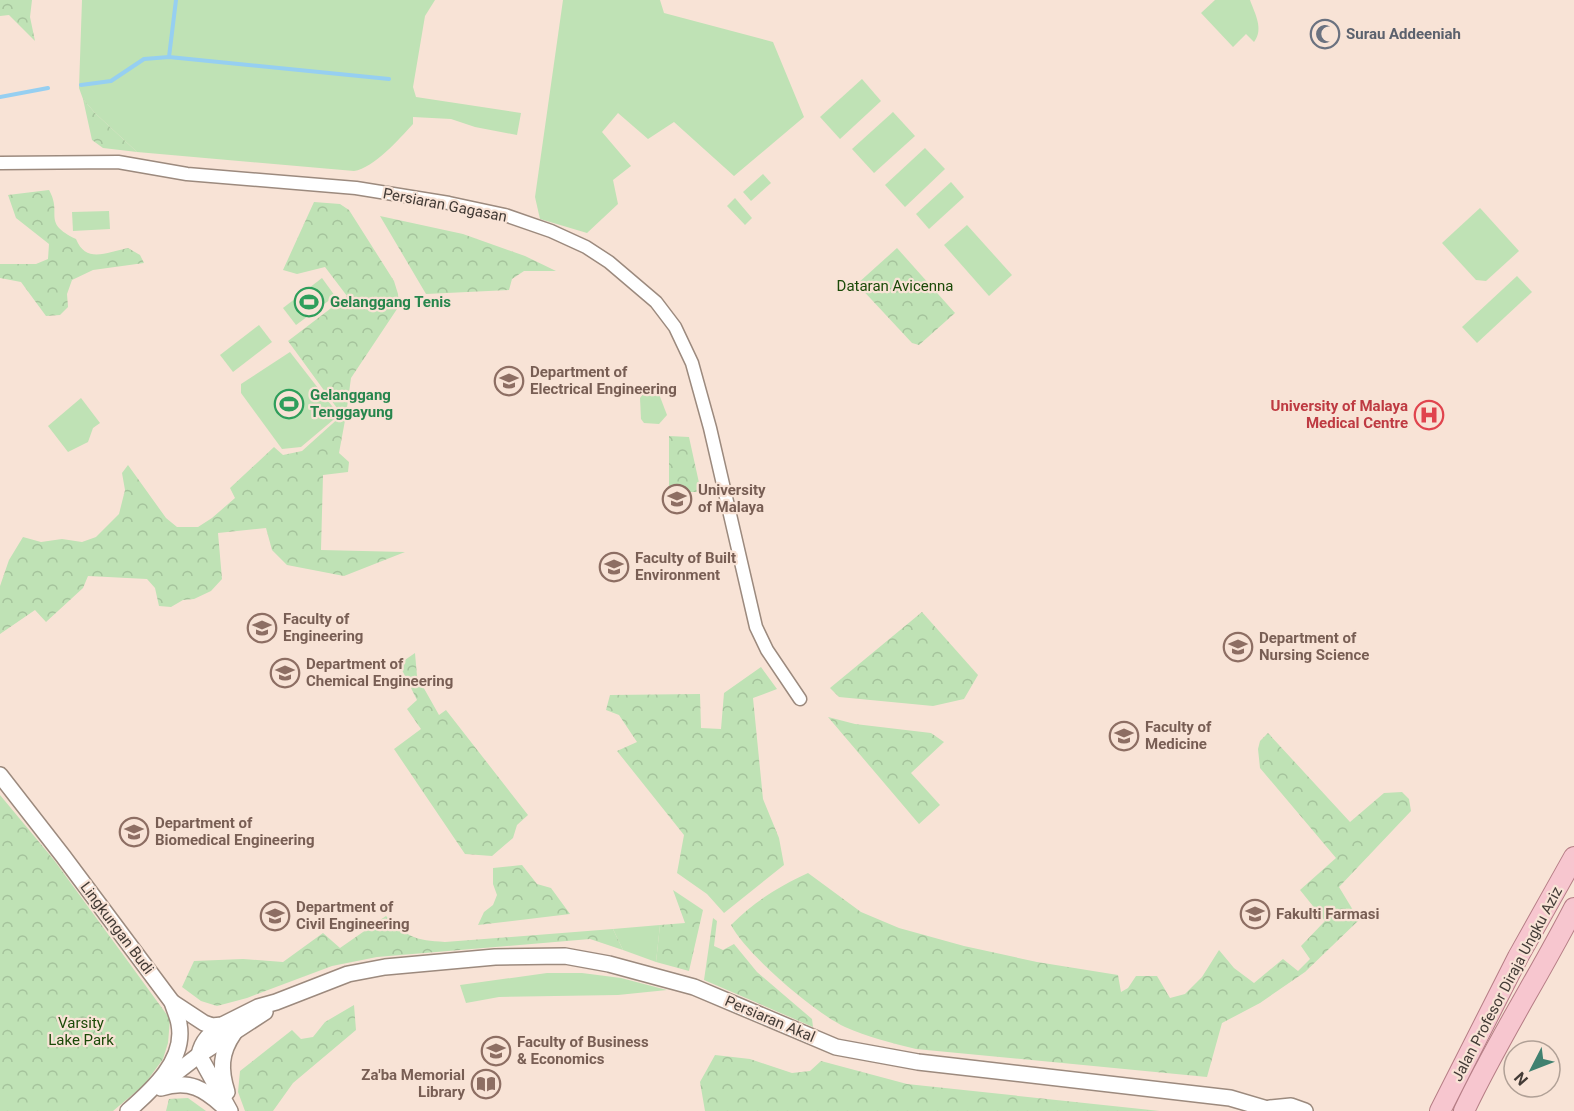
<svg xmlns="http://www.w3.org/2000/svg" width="1574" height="1111" viewBox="0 0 1574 1111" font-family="Roboto,sans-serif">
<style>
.green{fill:#bfe2b5}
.forest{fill:url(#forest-crowns)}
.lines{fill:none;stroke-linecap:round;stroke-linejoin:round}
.stream{stroke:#96cff1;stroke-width:4}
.minor-casing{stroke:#9c8a7e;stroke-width:15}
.tertiary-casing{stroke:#9c8a7e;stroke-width:18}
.primary-casing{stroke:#b57d85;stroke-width:22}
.minor{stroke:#fff;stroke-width:12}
.tertiary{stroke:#fff;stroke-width:15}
.primary{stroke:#f7c6cf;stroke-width:20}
.labels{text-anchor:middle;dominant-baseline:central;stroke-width:4.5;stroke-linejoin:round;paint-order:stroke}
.worship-label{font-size:15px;font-weight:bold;fill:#5b616d;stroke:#f8e3d6;text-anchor:start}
.street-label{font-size:15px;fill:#433b36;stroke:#f8e3d6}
.park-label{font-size:15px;fill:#1b4a08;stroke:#f8e3d6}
.leisure-label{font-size:15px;font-weight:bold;fill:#27864d;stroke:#f8e3d6;text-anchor:start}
.education-label{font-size:15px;font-weight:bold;fill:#785e54;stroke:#f8e3d6;text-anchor:start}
.health-label{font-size:15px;font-weight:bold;fill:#be3a42;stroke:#f8e3d6;text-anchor:end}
</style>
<defs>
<pattern id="forest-crowns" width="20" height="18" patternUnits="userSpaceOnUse" patternTransform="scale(1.5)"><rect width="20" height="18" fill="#bfe2b5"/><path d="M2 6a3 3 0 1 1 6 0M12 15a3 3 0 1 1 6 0" fill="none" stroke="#a5c39c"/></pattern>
</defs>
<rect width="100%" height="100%" fill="#f8e3d6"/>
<g class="green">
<path d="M82 0H435L425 16 413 87 416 97 521 113 517 135 475 127 451 119 413 117V124C399 139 374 168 354 171L137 152 95 113 83 99 79 88Z"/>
<path d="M563 0H660L664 13 773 42 804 117 734 176 674 122 648 139 618 113 602 132 631 166 613 180 618 204 587 233 540 219 535 197Z"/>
<path d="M1215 0H1250C1255 14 1264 29 1254 42L1246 34 1233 47 1201 13Z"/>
<path d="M862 79 881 101 840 139 820 117Z"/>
<path d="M893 112 915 136 874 173 852 149Z"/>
<path d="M925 148 945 169 905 207 885 185Z"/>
<path d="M763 174 771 183 751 201 743 192Z"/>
<path d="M951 182 964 197 929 229 916 214Z"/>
<path d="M735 198 752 218 745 225 727 206Z"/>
<path d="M1480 208 1519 251 1486 281 1476 280 1442 243Z"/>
<path d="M109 211 110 229 73 231 72 212Z"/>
<path d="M967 225 1012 275 989 296 944 245Z"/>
<path d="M1517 276 1532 292 1477 343 1462 327Z"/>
<path d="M322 278 335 296 296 325 283 308Z"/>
<path d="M259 325 272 342 233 372 220 355Z"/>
<path d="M290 352 339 415 301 447 282 449 241 393V384Z"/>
<path d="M649 393 659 394 667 415 659 424 644 423 641 419 640 398 643 394Z"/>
<path d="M81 398 100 423 93 428 88 442 68 452 48 426Z"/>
<path d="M660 925 656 962 623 950 613 929Z"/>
<path d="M547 973H582L621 978 667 990 618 995 499 997 466 1003 460 985Z"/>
</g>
<g class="forest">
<path d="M0 0H32L30 17 35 41 9 15 0 16Z"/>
<path d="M83 99 95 113 137 152 103 148 92 140Z"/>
<path d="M49 190C63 215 41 222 76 239 86 264 107 252 128 248L140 255 144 263 93 270 72 280 67 294 68 307 60 315 46 316 21 282 0 278V264H36L48 259 49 244 16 218 8 195Z"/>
<path d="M314 202 340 204 349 210 394 281 398 294 399 306 351 378 346 415 339 453 349 462 348 472 323 475 321 550 405 552 344 576 287 565 272 550 266 528 218 533 222 579 211 591 194 599 183 600 171 607 159 606 155 588 147 579 88 576 83 588 46 622 35 610 0 634V586L9 560 23 537 41 542 62 539 82 542 96 537 119 514 125 490 122 473 128 465 166 518 177 527H198L212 518 235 498 230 488 274 447 283 455 302 451 342 415 288 341 347 296 325 267 297 274 283 270Z"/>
<path d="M380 216 463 234 525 256 556 271H524L512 279 509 290 426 294Z"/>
<path d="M897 248 955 313 919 345 912 343 857 284Z"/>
<path d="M669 436 689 437 701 492H669Z"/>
<path d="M922 612 978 675 964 699 933 706 839 697 830 688Z"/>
<path d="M415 653 417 676 439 715 446 710 528 815 517 825 513 838 492 856 465 854 394 749 421 729 407 709 417 700 399 664Z"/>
<path d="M761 667 777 689 753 698 763 799 779 838 784 865 724 913 707 894 677 873 684 835 617 751 637 742 619 715 606 710 610 695 700 694 701 728 721 729 724 693Z"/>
<path d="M828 717 855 724 931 733 944 742 911 773 940 805 919 824Z"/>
<path d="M1268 733 1350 822 1384 793 1402 792 1409 799 1411 811 1339 887 1359 920 1305 972 1260 1003 1222 1023 1207 1077 916 1049C892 1043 867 1037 845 1027 815 1013 746 954 731 925 755 901 778 887 808 873L861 912 899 928 964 946 1037 962 1118 975 1121 992 1128 988 1136 976H1157L1170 998 1185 994 1202 977 1219 950 1234 968 1254 983 1283 959 1298 971 1310 959 1301 946 1325 921 1300 890 1336 858 1260 768 1258 749 1260 741Z"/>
<path d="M0 795 54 860 170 1019 168 1043 163 1059 144 1085 113 1111H0Z"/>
<path d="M522 865 537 884 551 888 570 914 478 925 484 912 493 905 497 895 493 884V868Z"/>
<path d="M673 890 703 910 689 971 656 962 660 925 685 923Z"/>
<path d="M386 916C408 938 415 940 445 942L613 929 623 950 590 939 377 957 332 966 247 998 217 1006 201 1001 182 987 194 961 243 959 283 962 323 933 340 948Z"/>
<path d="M713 918 717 921 714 946 723 950 734 944 757 972 812 1019 813 1027 704 980Z"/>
<path d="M354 1005 356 1030 293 1083 273 1111H245L238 1092 240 1071 292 1030 301 1039 313 1037 325 1022Z"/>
<path d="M715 1055 750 1059 792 1073 810 1071 821 1061 907 1084 1160 1111H705L700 1082Z"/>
<path d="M188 1098 206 1111H166L169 1099Z"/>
</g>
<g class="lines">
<g class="stream">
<path d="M169 57 176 0"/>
<path d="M81 85 111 81 144 59 169 57 389 79"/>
<path d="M0 97 48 88"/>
</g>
<g class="minor-casing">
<path id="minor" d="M0 163 118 162 187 174 356 188 449 203 505 215 551 231 586 247 609 262 656 302 675 327 692 363 710 428 756 627 767 650 800 699"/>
</g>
<g class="tertiary-casing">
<g id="tertiary">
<path d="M0 775 63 856 172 1002C174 1009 178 1017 179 1024 186 1060 152 1090 128 1111"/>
<path d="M172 1002 204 1023 212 1026 222 1025 258 1007 276 1002 348 974 385 967 495 957 565 956 609 964 694 987 836 1047 918 1062 1230 1098 1274 1111"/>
<path d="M222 1025C210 1034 202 1040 199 1055L230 1111"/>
<path d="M164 1082 199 1055 265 1012"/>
<path d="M161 1088C189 1079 205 1089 225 1108"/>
<path d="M227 1092C220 1070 220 1053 234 1033"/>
<path d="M1270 1108 1291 1106 1305 1111"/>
</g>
</g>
<g class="primary-casing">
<g id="primary">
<path d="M1440 1111 1518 957 1574 857"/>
<path d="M1464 1111C1497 1041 1539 976 1574 908"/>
</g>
</g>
<use href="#minor" class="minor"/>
<use href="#tertiary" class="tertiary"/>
<use href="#primary" class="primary"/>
</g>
<defs>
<g id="mosque-ring" transform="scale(1.5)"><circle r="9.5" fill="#f8e3d6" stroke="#6b7280" stroke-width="1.5"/><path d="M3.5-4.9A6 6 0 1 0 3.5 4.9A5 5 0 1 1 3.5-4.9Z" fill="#6b7280"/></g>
<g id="stadium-ring" transform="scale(1.5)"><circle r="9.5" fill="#f8e3d6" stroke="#2e9e5b" stroke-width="1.5"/><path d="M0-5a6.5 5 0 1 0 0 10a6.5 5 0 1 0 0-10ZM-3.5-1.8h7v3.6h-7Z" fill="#2e9e5b"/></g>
<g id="university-ring" transform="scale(1.5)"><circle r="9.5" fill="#f8e3d6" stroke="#8d6e63" stroke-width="1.5"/><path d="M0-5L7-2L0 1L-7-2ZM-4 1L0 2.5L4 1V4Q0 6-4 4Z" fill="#8d6e63"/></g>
<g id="hospital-ring" transform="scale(1.5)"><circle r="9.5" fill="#f8e3d6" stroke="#e0444e" stroke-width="1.5"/><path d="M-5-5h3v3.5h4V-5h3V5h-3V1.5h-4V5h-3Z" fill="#e0444e"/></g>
<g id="library-ring" transform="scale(1.5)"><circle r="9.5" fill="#f8e3d6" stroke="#8d6e63" stroke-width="1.5"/><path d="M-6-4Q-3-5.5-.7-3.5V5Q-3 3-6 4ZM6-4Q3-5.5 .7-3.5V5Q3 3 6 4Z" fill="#8d6e63"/></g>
</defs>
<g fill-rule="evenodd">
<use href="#mosque-ring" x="1325" y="34"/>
<use href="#stadium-ring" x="309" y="302"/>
<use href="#university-ring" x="509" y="381"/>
<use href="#stadium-ring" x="289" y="404"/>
<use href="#hospital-ring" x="1429" y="415"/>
<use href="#university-ring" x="677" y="499"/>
<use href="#university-ring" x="614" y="567"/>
<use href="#university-ring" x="262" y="628"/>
<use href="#university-ring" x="1238" y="647"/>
<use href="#university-ring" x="285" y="673"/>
<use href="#university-ring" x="1124" y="736"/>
<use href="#university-ring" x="134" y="832"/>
<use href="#university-ring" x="1255" y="914"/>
<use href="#university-ring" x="275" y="916"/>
<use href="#university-ring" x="496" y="1051"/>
<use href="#library-ring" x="486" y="1084"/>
</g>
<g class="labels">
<g class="worship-label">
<text x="1346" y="34">Surau Addeeniah</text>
</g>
<g class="street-label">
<text transform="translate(445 205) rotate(11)">Persiaran Gagasan</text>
<text transform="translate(117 928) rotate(53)">Lingkungan Budi</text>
<text transform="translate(1507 984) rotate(-62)">Jalan Profesor Diraja Ungku Aziz</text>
<text transform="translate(770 1019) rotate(23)">Persiaran Akal</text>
</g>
<g class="park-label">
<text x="895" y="286">Dataran Avicenna</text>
<text x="81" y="1023">Varsity<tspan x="81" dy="17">Lake Park</tspan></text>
</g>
<g class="leisure-label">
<text x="330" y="302">Gelanggang Tenis</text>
<text x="310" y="395">Gelanggang<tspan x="310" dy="17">Tenggayung</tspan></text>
</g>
<g class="education-label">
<text x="530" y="372">Department of<tspan x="530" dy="17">Electrical Engineering</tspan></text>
<text x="698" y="490">University<tspan x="698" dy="17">of Malaya</tspan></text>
<text x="635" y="558">Faculty of Built<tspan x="635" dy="17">Environment</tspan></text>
<text x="283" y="619">Faculty of<tspan x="283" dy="17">Engineering</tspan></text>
<text x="1259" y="638">Department of<tspan x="1259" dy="17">Nursing Science</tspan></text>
<text x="306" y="664">Department of<tspan x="306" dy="17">Chemical Engineering</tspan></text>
<text x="1145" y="727">Faculty of<tspan x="1145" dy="17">Medicine</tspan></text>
<text x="155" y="823">Department of<tspan x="155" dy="17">Biomedical Engineering</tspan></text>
<text x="296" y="907">Department of<tspan x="296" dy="17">Civil Engineering</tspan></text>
<text x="1276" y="914">Fakulti Farmasi</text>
<text x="517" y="1042">Faculty of Business<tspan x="517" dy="17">&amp; Economics</tspan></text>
<text x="465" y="1075" text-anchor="end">Za'ba Memorial<tspan x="465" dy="17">Library</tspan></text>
</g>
<g class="health-label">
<text x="1408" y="406">University of Malaya<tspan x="1408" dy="17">Medical Centre</tspan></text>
</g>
</g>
<g transform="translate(1532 1069) rotate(228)"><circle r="28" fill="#f8e3d6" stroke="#b0a096" stroke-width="1.5"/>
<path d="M0-4.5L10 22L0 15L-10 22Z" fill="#418170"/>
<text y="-9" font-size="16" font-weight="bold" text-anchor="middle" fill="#433b36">N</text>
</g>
</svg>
